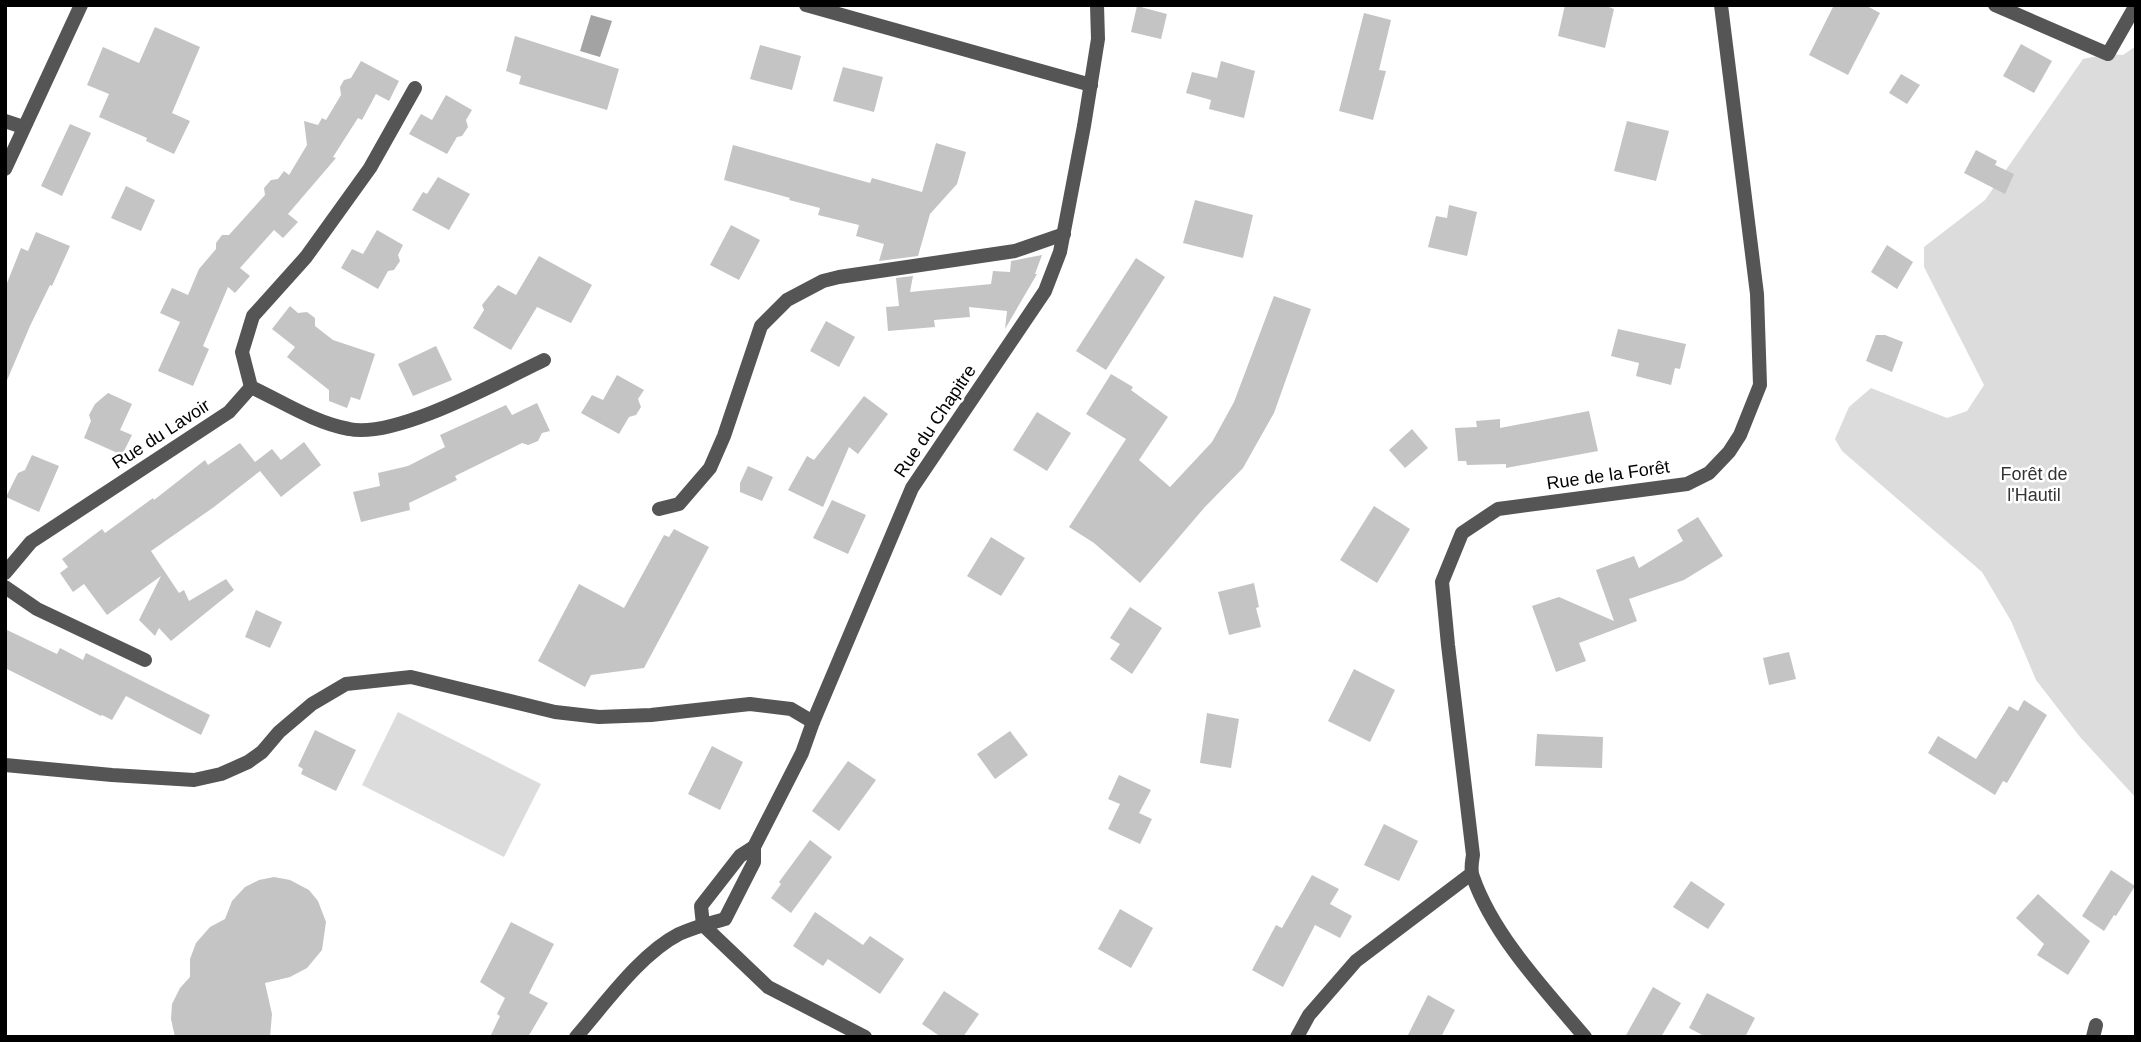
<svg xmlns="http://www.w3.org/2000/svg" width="2141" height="1042" viewBox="0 0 2141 1042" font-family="Arial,sans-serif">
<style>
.green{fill:#dcdcdc}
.water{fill:#a3a3a3}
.building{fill:#c4c4c4}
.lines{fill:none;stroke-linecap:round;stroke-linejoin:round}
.street{stroke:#555;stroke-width:14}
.labels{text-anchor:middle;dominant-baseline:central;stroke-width:5;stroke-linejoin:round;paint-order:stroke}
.street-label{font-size:18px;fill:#000;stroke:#fff}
.park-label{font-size:18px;fill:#333;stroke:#fff}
</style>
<rect width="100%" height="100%" fill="#fff"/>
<g class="green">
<path d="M2136 46V798L2080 737 2036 680 2011 621 1982 572 1842 451 1835 439 1849 407 1871 388 1947 418 1967 411 1984 385 1924 267V247L1985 200 2083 59 2108 54 2123 55Z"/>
<path d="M398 712 541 784 504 857 362 785Z"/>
</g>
<path class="water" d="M591 15 612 21 600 57 580 51Z"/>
<g class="building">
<path d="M1565 5H1604L1614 9 1605 48 1558 36Z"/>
<path d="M1834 5H1865L1880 13 1848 75 1809 55Z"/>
<path d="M1137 6 1167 14 1161 39 1131 32Z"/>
<path d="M1364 13 1391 20 1379 70 1386 71 1373 120 1339 111Z"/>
<path d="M155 27 200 47 172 113 190 121 174 154 146 141 147 138 99 117 109 94 87 85 103 47 139 63Z"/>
<path d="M515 36 619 69 607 110 519 84 521 76 506 71Z"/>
<path d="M2021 44 2052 61 2034 93 2003 76Z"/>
<path d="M760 45 801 56 792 90 750 79Z"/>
<path d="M361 61 399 81 389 101 376 94 362 120 358 118 333 157 336 158 288 214 298 222 283 238 274 230 240 268 250 276 235 293 228 287 203 346 209 349 193 386 158 371 180 322 160 313 172 288 188 295 199 269 216 249V243L222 235H229L265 195 264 188 271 180 278 179 284 171 289 175 307 145 304 121 318 125 322 118 326 120 341 95 340 87 344 80 351 78Z"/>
<path d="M1221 61 1255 71 1244 118 1209 109 1211 100 1186 93 1192 72 1217 78Z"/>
<path d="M843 67 883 77 874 112 833 101Z"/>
<path d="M1901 74 1920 85 1907 104 1889 93Z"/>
<path d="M446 95 472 110 466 120 468 127 462 136 457 137 447 154 409 134 421 114 432 120Z"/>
<path d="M1627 121 1669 131 1656 181 1614 171Z"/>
<path d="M70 124 91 133 62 196 41 186Z"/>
<path d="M936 143 966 152 957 184 930 214 918 256 879 261 884 244 856 236 859 225 818 215 820 208 789 200 790 198 724 180 733 145 870 183 872 178 922 192Z"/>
<path d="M1976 150 1997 161 1995 165 2014 174 2005 194 1964 173Z"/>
<path d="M438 177 470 194 449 230 412 210 423 192 427 194Z"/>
<path d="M126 186 155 200 141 231 111 218Z"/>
<path d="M1195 200 1253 215 1243 258 1183 243Z"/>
<path d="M1449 205 1477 212 1467 256 1428 247 1436 216 1447 218Z"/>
<path d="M731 225 760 240 739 280 710 265Z"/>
<path d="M377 230 403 245 398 255 400 261 394 270 388 271 378 289 341 268 352 249 363 254Z"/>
<path d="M36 232 70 246 52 286 50 285 30 326 5 385V288L21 248 28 251Z"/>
<path d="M1887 245 1913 262 1897 289 1871 272Z"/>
<path d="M1042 255 1035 274H1037L1005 329 1007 311 969 307 970 317 934 320 935 327 888 331 886 307 899 306 896 278 913 276 910 292 991 284 993 271 1010 272 1011 261Z"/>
<path d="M539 256 592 285 571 323 537 307 511 350 473 328 484 310 482 305 498 285 516 295Z"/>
<path d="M1136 258 1165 277 1106 370 1076 351Z"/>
<path d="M1274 296 1311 309 1274 413 1243 468 1204 508 1140 583 1094 543 1069 527 1126 439 1086 414 1111 374 1133 387 1131 390 1168 417 1139 460 1170 487 1212 442 1234 402Z"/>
<path d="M290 306 298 313 307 312 315 318V326L333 340 375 354 360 400 351 397 347 408 329 401V390L287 357 295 347 272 329Z"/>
<path d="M826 321 855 337 839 367 810 351Z"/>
<path d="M1618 329 1686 344 1680 369 1675 368 1671 385 1636 376 1639 363 1611 356Z"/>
<path d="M1876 335H1885L1903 342 1892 372 1866 361Z"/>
<path d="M436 346 452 380 413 396 398 364Z"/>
<path d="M617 375 644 390 638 399 641 407 636 415 629 417 619 434 581 413 592 395 603 400Z"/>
<path d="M108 393 132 404 120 430 132 435 122 455 84 438 91 421 89 415 95 404Z"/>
<path d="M864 396 888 414 858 454 849 447 823 507 788 490 807 456 814 460Z"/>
<path d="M537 403 550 431 542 433 538 441 528 445 522 443 455 476 457 480 409 503 410 510 361 522 353 492 380 486 378 473 408 466 445 447 440 435 506 405 512 415Z"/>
<path d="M1589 411 1598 451 1506 468V464L1467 465 1466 461H1458L1455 428 1477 427 1476 421 1500 419V428Z"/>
<path d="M1037 412 1071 433 1047 471 1013 450Z"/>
<path d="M1412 429 1428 448 1405 468 1389 450Z"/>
<path d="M304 442 321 465 281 497 260 471 214 507 151 551 179 593 184 590 189 601 226 579 234 590 171 641 159 628 155 636 139 620 161 576 107 615 84 584 73 592 60 573 68 567 62 559 102 529 105 533 153 498 154 500 205 460 208 465 240 443 255 462 272 449 281 460Z"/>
<path d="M32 455 59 466 39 512 6 497 18 473 25 470Z"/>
<path d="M748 466 773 477 762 501 740 492V483Z"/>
<path d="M832 500 866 515 848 554 813 538Z"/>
<path d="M1374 506 1410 529 1377 583 1340 560Z"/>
<path d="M1698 517 1723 556 1684 580 1629 599 1637 621 1579 643 1586 661 1556 672 1532 606 1559 597 1614 621 1596 570 1634 556 1639 568 1683 541 1677 530Z"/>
<path d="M674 529 709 547 644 668 591 675 585 687 538 661 579 584 624 608 664 535 669 537Z"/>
<path d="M991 537 1025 558 1001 596 967 576Z"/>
<path d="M1254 583 1259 607 1256 608 1261 627 1229 635 1218 592Z"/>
<path d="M1130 607 1162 628 1132 674 1110 659 1120 644 1110 638Z"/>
<path d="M256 610 282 622 270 648 245 637Z"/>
<path d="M5 629 57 654 60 648 83 660 86 653 210 715 201 735 126 696 112 720 102 715 101 716 5 668Z"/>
<path d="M1789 652 1796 679 1769 685 1763 658Z"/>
<path d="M1354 669 1395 690 1370 742 1328 721Z"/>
<path d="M2024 700 2047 715 2007 783 2003 781 1995 795 1928 753 1938 736 1976 759 2009 706 2018 711Z"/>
<path d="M1207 713 1239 719 1231 768 1200 763Z"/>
<path d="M315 730 356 750 336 791 301 774 303 769 298 766Z"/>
<path d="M1010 731 1028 755 995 779 977 754Z"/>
<path d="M1537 734 1603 737 1602 768 1535 766Z"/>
<path d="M712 746 743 762 720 810 688 794Z"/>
<path d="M848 761 876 780 839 831 812 811Z"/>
<path d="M1119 775 1151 790 1139 813 1152 819 1140 844 1108 829 1120 804 1108 799Z"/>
<path d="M1384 824 1418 841 1399 881 1364 865Z"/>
<path d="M810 840 832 857 791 913 771 898 781 884 779 882Z"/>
<path d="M2111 870 2135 886 2116 916 2114 915 2104 931 2082 916Z"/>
<path d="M1312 875 1339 889 1330 904 1352 916 1340 938 1315 925 1283 987 1252 970 1276 925 1282 928Z"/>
<path d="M274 877 290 880 309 890 318 901 326 922 322 950 307 968 290 977 265 983 272 1014 270 1037H175L171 1019 172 1004 180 988 190 977V959L196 943 210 927 225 919 232 901 245 887 259 880Z"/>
<path d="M1691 881 1725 904 1708 929 1673 907Z"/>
<path d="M2038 894 2090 941 2068 975 2037 955 2044 944 2016 918Z"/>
<path d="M1120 909 1153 928 1131 968 1098 949Z"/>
<path d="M815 912 863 945 870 936 904 959 880 994 828 959 823 966 793 946Z"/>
<path d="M511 922 554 944 529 993 548 1003 528 1037H490L500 1016 497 1014 505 998 480 982Z"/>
<path d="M1653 987 1681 1003 1661 1037H1625Z"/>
<path d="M944 991 979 1014 963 1037H941L922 1024Z"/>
<path d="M1707 993 1755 1018 1745 1037H1706L1689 1028Z"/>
<path d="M1428 995 1455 1010 1441 1037H1407Z"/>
</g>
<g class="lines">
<g class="street">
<path d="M806 5 1091 85"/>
<path d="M1995 5 2108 54 2136 5"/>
<path d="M5 121 23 127"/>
<path d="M5 169 81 5"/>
<path d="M251 387 242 352 253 316 306 257 370 168 415 88"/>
<path d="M659 509 679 504 710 468 724 436 761 326 787 300 823 281 839 277 1015 251 1064 234"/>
<path d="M5 573 31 542 229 412 251 387C283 402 315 423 349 429 396 439 500 381 544 360"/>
<path d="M5 587 37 609 145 660"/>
<path d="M5 765 112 775 194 780 221 774 248 762 262 752 279 732 312 704 346 684 411 677 555 712 599 717 651 715 750 704 791 709 813 722"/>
<path d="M703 925 768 987 865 1037"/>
<path d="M703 925 701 906 740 856 754 847"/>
<path d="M576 1037C605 1004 640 954 679 934 694 927 710 923 725 919L754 862V847L802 753 813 722 912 488 1045 291 1060 252 1084 126 1098 39 1097 5"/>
<path d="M1297 1037 1309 1015 1356 961 1471 874"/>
<path d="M1585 1037C1545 990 1493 935 1473 877 1470 870 1472 862 1473 855L1448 645 1442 582 1462 533 1498 509 1687 484 1709 473 1729 452 1740 435 1760 385 1757 294 1721 5"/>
<path d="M2093 1037 2096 1025"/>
</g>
</g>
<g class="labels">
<g class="street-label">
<text transform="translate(935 421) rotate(-56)">Rue du Chapitre</text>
<text transform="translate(161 434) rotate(-33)">Rue du Lavoir</text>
<text transform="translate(1608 475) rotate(-8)">Rue de la Forêt</text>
</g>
<g class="park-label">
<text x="2034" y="474">Forêt de<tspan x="2034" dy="21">l'Hautil</tspan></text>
</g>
</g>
<rect width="2141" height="1042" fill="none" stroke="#000000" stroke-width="14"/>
</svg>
